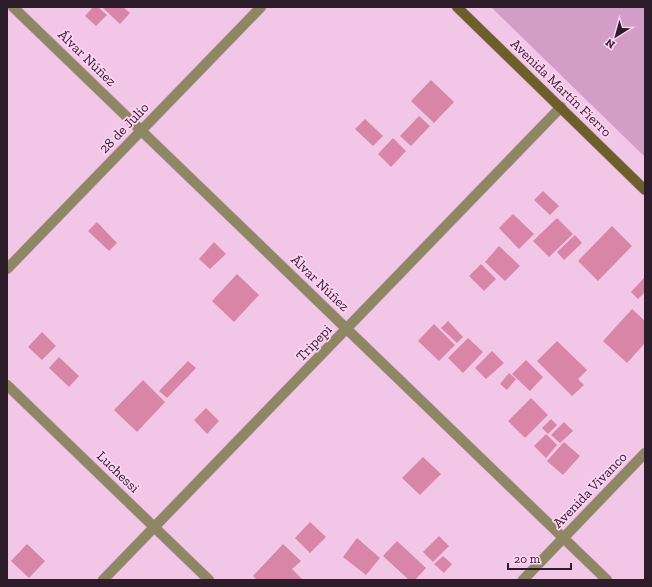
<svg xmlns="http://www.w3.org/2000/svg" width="652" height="587" viewBox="0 0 652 587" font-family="'Zilla Slab',serif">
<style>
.green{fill:#d29dc6}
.building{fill:#d985a7}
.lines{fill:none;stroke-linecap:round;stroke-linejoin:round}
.minor-casing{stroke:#caa4c1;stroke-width:11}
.tertiary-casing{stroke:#caa4c1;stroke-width:11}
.secondary-casing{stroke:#caa4c1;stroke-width:11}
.minor{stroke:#8f8664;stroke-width:10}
.tertiary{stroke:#8f8664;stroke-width:10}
.secondary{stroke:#6e5f2a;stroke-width:10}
.labels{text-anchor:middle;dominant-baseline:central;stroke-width:3.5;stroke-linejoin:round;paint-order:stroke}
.street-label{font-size:14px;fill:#2d1d2a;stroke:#fed3f4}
</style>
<rect width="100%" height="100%" fill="#f1c6e7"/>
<path class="green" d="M491 7H645V157Z"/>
<g class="building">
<path d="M93 7H98L107 15 96 26 85 16Z"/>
<path d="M102 7H123L130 13 120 24Z"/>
<path d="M431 80 454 102 434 123 411 101Z"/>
<path d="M419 116 430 126 411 146 400 136Z"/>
<path d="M365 119 383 136 373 146 355 129Z"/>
<path d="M393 138 406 151 391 167 378 154Z"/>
<path d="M543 191 559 206 550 215 534 200Z"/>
<path d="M513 214 534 234 519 249 499 228Z"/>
<path d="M557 218 573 234 549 257 533 241Z"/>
<path d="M97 222 117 243 109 251 88 231Z"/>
<path d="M612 226 632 246 598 281 578 261Z"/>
<path d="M575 235 582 243 564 260 557 252Z"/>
<path d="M214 242 226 254 210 269 199 259Z"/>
<path d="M499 246 520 266 505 281 485 262Z"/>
<path d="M481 264 496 279 484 291 469 276Z"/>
<path d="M237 274 259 295 234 322 212 301Z"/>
<path d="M645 277V292L638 299 631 292Z"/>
<path d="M632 309 645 321V343L627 363 603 341Z"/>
<path d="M448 321 463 337 457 343 441 328Z"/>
<path d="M434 324 455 345 439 361 418 341Z"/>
<path d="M42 332 56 346 42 360 28 347Z"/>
<path d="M468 338 483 352 463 373 448 358Z"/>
<path d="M557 341 587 370 578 379 584 385 572 396 537 361Z"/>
<path d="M492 351 504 363 486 379 475 368Z"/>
<path d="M59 357 79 376 69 387 49 368Z"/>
<path d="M526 360 543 377 530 391 512 374Z"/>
<path d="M188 361 196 368 167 398 159 391Z"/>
<path d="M509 373 516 379 507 390 500 384Z"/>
<path d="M143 380 165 402 137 432 114 410Z"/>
<path d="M531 398 548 415 525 438 508 421Z"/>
<path d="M206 408 219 421 207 434 194 420Z"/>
<path d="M551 419 557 425 548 434 542 428Z"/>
<path d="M564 422 573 431 560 443 551 435Z"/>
<path d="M546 434 557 445 546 458 534 446Z"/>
<path d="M564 442 580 456 563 475 547 461Z"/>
<path d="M423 457 441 474 420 495 402 478Z"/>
<path d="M310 522 326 537 310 553 295 538Z"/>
<path d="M439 536 449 546 433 562 423 552Z"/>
<path d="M357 538 380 558 366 575 343 557Z"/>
<path d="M397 541 426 568 415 580H409L383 556Z"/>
<path d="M27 544 45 561 29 578 11 561Z"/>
<path d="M283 544 301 561 292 569 303 580H257L253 576Z"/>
<path d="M443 556 452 564 444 573 434 564Z"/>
</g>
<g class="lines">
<g class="minor-casing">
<g id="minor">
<path d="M13 7 607 580"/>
<path d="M7 269 261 7"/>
<path d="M7 385 209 580"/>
<path d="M103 580 561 107"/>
</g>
</g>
<g class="tertiary-casing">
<path id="tertiary" d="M523 580 645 453"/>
</g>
<g class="secondary-casing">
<path id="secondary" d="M457 7 645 190"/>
</g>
<use href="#minor" class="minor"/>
<use href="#tertiary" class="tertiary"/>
<use href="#secondary" class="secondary"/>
</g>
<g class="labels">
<g class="street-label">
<text transform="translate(87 58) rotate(44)">Álvar Núñez</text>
<text transform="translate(561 88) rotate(44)">Avenida Martín Fierro</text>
<text transform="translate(124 128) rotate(-46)">28 de Julio</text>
<text transform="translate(320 283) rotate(44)">Álvar Núñez</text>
<text transform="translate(314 343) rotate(-46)">Tripepi</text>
<text transform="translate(118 472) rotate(44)">Luchessi</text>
<text transform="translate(590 490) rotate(-46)">Avenida Vivanco</text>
</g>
</g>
<rect width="652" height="587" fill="none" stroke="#2d1d2a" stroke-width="16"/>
<g transform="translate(616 36) rotate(217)" stroke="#fed3f4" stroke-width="3" paint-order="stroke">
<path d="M0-3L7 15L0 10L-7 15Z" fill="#2d1d2a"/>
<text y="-6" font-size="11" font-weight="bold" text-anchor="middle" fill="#2d1d2a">N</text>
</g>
<path d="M508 563v6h63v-6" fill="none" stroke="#2d1d2a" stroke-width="2"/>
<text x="514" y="563" font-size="12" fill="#2d1d2a" stroke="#fed3f4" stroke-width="3" paint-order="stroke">20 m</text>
</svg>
